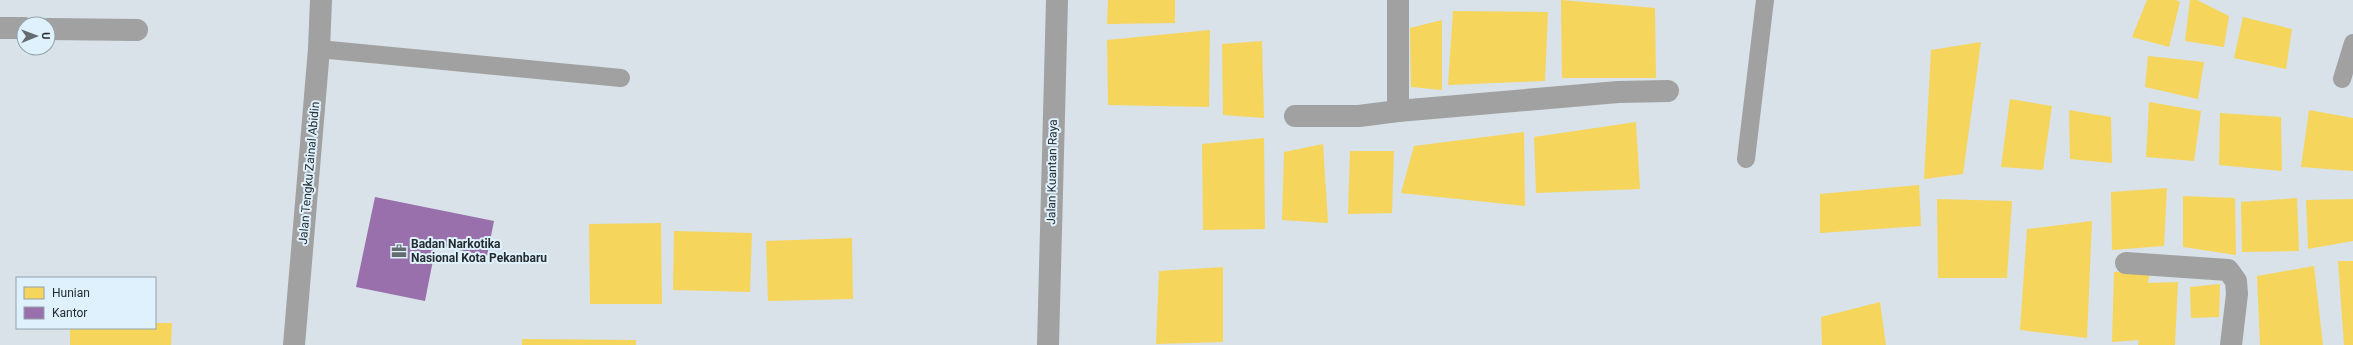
<svg xmlns="http://www.w3.org/2000/svg" width="2353" height="345" viewBox="0 0 2353 345" font-family="Roboto,sans-serif">
<style>
.homes{fill:#f6d55c}
.offices{fill:#9970ab}
.lines{fill:none;stroke-linecap:round;stroke-linejoin:round}
.service{stroke:#a0a1a0;stroke-width:18}
.minor{stroke:#a0a1a0;stroke-width:22}
.tertiary{stroke:#a0a1a0;stroke-width:22}
.labels{text-anchor:middle;dominant-baseline:central;stroke-width:4;stroke-linejoin:round;paint-order:stroke}
.street-label{font-size:12px;fill:#252c30;stroke:#def1fd}
.poi-label{font-size:12px;font-weight:bold;fill:#252c30;stroke:#def1fd;text-anchor:start}
</style>
<rect width="100%" height="100%" fill="#d8e2e8"/>
<g class="homes">
<path d="M1108 0H1175V23L1107 24Z"/>
<path d="M1561 0 1655 8 1656 78H1562Z"/>
<path d="M2147 0H2176L2180 2 2169 47 2132 37Z"/>
<path d="M2190 0H2197L2229 16 2224 47 2185 41Z"/>
<path d="M1453 11 1548 12 1545 81 1448 85Z"/>
<path d="M2243 17 2292 29 2286 69 2234 58Z"/>
<path d="M1442 20V90L1411 87 1410 28Z"/>
<path d="M1210 30 1209 107 1108 105 1107 40Z"/>
<path d="M1262 41 1264 118 1223 115 1222 44Z"/>
<path d="M1981 42 1963 174 1924 179 1931 50Z"/>
<path d="M2148 56 2204 62 2198 99 2145 87Z"/>
<path d="M2010 99 2052 106 2043 170 2001 167Z"/>
<path d="M2149 102 2201 111 2194 161 2146 157Z"/>
<path d="M2069 110 2111 117 2112 163 2070 159Z"/>
<path d="M2309 110 2353 118V171L2301 167Z"/>
<path d="M2220 113 2281 117 2282 171 2219 165Z"/>
<path d="M1636 122 1640 189 1536 193 1534 137Z"/>
<path d="M1524 132 1525 206 1401 193 1414 146Z"/>
<path d="M1264 138 1265 229 1203 230 1202 144Z"/>
<path d="M1323 144 1328 223 1282 220 1284 152Z"/>
<path d="M1350 151H1394L1392 213 1348 214Z"/>
<path d="M1919 185 1921 226 1820 233V194Z"/>
<path d="M2167 188 2164 246 2112 250 2111 192Z"/>
<path d="M2183 196 2235 198 2236 255 2183 247Z"/>
<path d="M2297 198 2299 251 2242 252 2241 202Z"/>
<path d="M1937 199 2012 201 2007 278H1938Z"/>
<path d="M2353 199V241L2308 249 2306 200Z"/>
<path d="M2092 221 2087 338 2020 330 2027 229Z"/>
<path d="M661 223 662 304H590L589 224Z"/>
<path d="M674 231 752 233 750 292 673 290Z"/>
<path d="M852 238 853 299 768 301 766 241Z"/>
<path d="M2338 261H2353V345H2344Z"/>
<path d="M2314 266 2323 345H2260L2257 276Z"/>
<path d="M1223 267V342L1156 344 1159 271Z"/>
<path d="M2150 270 2148 283 2178 282 2175 345H2138L2139 340 2112 342 2114 272Z"/>
<path d="M2220 284 2219 317 2191 318 2190 287Z"/>
<path d="M1880 302 1886 345H1822L1821 317Z"/>
<path d="M155 323H172L171 345H70V328H155Z"/>
<path d="M522 339 636 340V345H522Z"/>
</g>
<path class="offices" d="M375 197 494 221 487 256 436 245 425 301 356 287Z"/>
<g class="lines">
<g class="service">
<path d="M319 49 621 78"/>
<path d="M2342 79 2353 43"/>
<path d="M1746 159 1765 0"/>
</g>
<g class="minor">
<path d="M1398 0V111L1618 92 1668 91"/>
<path d="M0 28H24"/>
<path d="M48 29 137 30"/>
<path d="M1295 116H1359L1398 111"/>
<path d="M2126 263 2228 270 2236 281 2237 294 2231 345"/>
</g>
<g class="tertiary">
<path d="M294 345 319 49 321 0"/>
<path d="M1048 345 1057 0"/>
</g>
</g>
<defs>
<g id="office-bare" transform="scale(1.2)"><path d="M-6-3h4V-5.5h4V-3h4V5H-6ZM-1-4.5V-3h2v-1.5ZM-6 0V1H6V0Z" fill="#646c70" stroke="#def1fd" stroke-width="2.5" paint-order="stroke"/></g>
</defs>
<g fill-rule="evenodd">
<use href="#office-bare" x="399" y="251"/>
</g>
<g class="labels">
<g class="street-label">
<text transform="translate(1052 172) rotate(-89)">Jalan Kuantan Raya</text>
<text transform="translate(309 173) rotate(-85)">Jalan Tengku Zainal Abidin</text>
</g>
<g class="poi-label">
<text x="411" y="244">Badan Narkotika<tspan x="411" dy="14">Nasional Kota Pekanbaru</tspan></text>
</g>
</g>
<rect x="16" y="277" width="140" height="52" fill="#def1fd" stroke="#94a2ab"/>
<rect x="24" y="287" width="20" height="12" fill="#f6d55c" stroke="#94a2ab"/>
<text x="52" y="297" font-size="12" fill="#252c30">Hunian</text>
<rect x="24" y="307" width="20" height="12" fill="#9970ab" stroke="#94a2ab"/>
<text x="52" y="317" font-size="12" fill="#252c30">Kantor</text>
<g transform="translate(36 36) rotate(89)"><circle r="19" fill="#def1fd" stroke="#94a2ab"/>
<path d="M0-3L7 15L0 10L-7 15Z" fill="#646c70"/>
<text y="-6" font-size="11" font-weight="bold" text-anchor="middle" fill="#252c30">U</text>
</g>
</svg>
